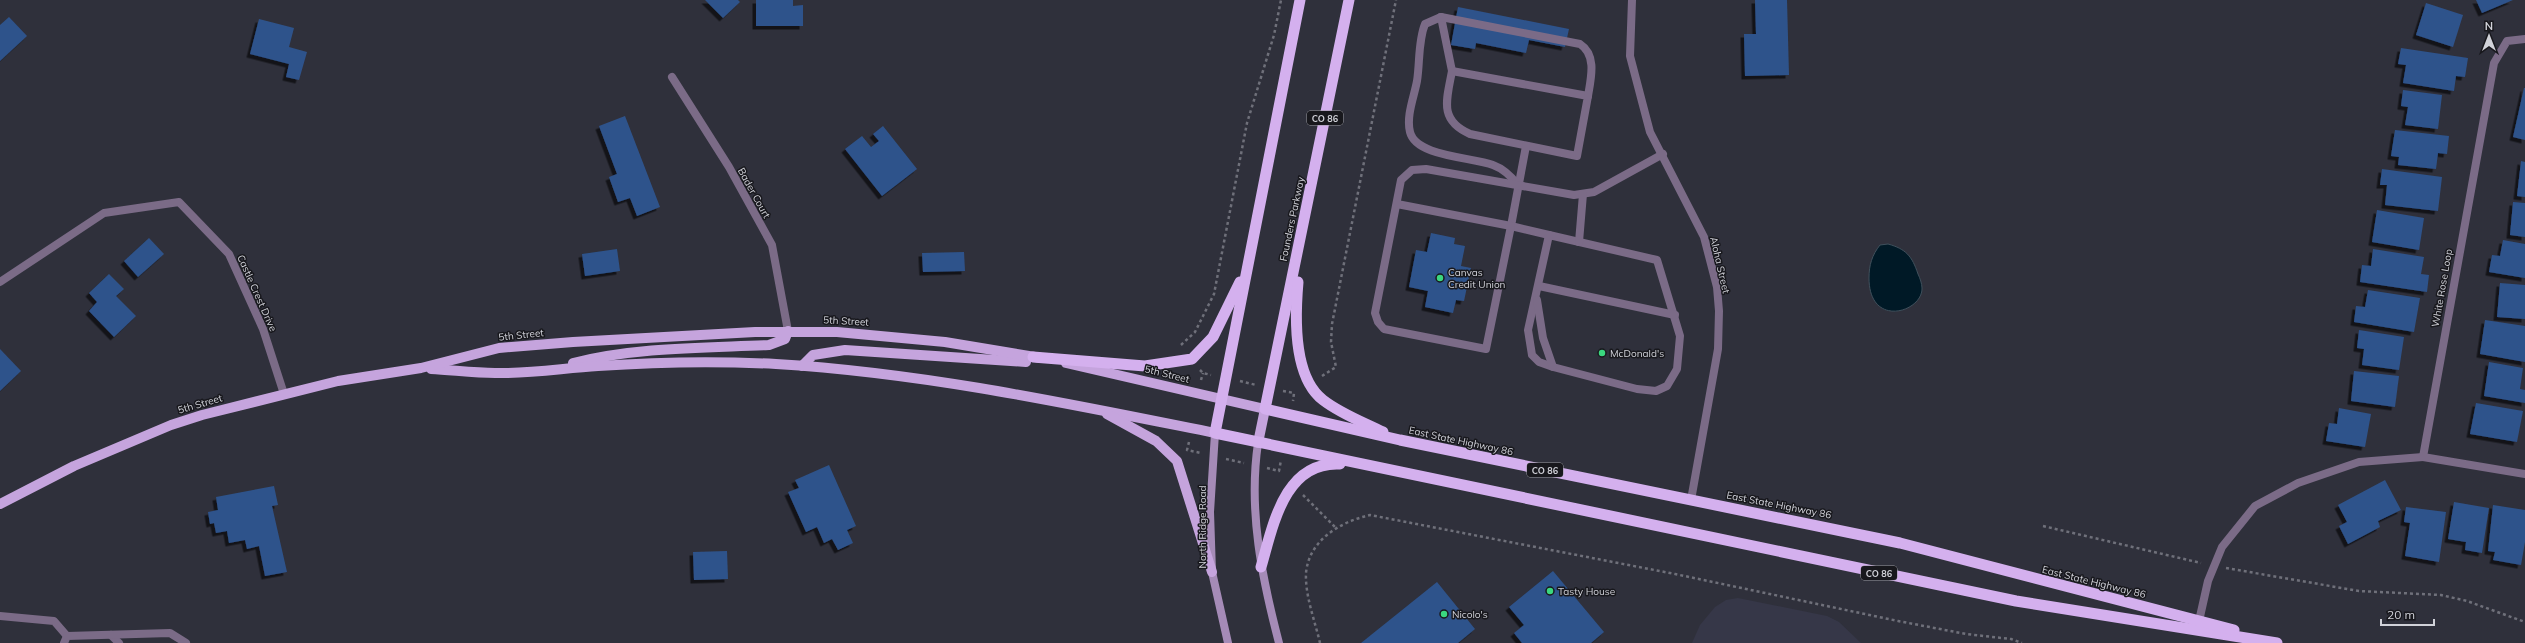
<svg xmlns="http://www.w3.org/2000/svg" width="2525" height="643" viewBox="0 0 2525 643" font-family="Mulish,sans-serif">
<style>
.built{fill:#363748}
.water{fill:#001926;stroke:#3f505c}
.building{fill:#2e538b;filter:url(#shadow)}
.lines{fill:none;stroke-linecap:round;stroke-linejoin:round}
.path{stroke:#6f707a;stroke-width:2.5;stroke-dasharray:3 3;stroke-linecap:butt}
.service{stroke:#7b6b87;stroke-width:8}
.minor{stroke:#7b6b87;stroke-width:8}
.secondary{stroke:#a58bb7;stroke-width:8}
.primary{stroke:#c5a4dd;stroke-width:10}
.trunk{stroke:#d4b0ee;stroke-width:11}
.poi-dot{fill:#3bd77f;stroke:#18181d;stroke-width:1.5}
.labels{text-anchor:middle;dominant-baseline:central;stroke-width:3;stroke-linejoin:round;paint-order:stroke}
.shield{fill:#18181d;stroke:#9a9aa1;stroke-width:1}
.shield-label{font-size:9px;font-weight:bold;fill:#d1d2d9}
.street-label{font-size:10px;fill:#d1d2d9;stroke:#18181d}
.poi-label{font-size:10px;fill:#d1d2d9;stroke:#18181d;text-anchor:start}
</style>
<defs>
<filter id="shadow"><feDropShadow dx="-3.5" dy="3.5" stdDeviation="0" flood-color="#0009"/></filter>
</defs>
<rect width="100%" height="100%" fill="#2f303b"/>
<path class="built" d="M1738 598 1827 616 1839 622 1861 643H1692L1700 625 1715 607 1726 600Z"/>
<path class="water" d="M1888 244C1906 249 1912 256 1918 274 1920 278 1922 284 1922 288 1923 312 1869 329 1869 278 1869 265 1872 255 1880 245Z"/>
<g class="building">
<path d="M705 0H738L740 2 723 18Z"/>
<path d="M756 0H793V6L803 5V26H756Z"/>
<path d="M1755 0H1787L1789 75 1745 76 1744 34H1756Z"/>
<path d="M2476 0H2513L2482 13Z"/>
<path d="M2426 3 2463 15 2453 47 2416 35Z"/>
<path d="M1458 7 1569 29 1565 47 1529 40 1526 53 1476 43 1475 49 1451 45Z"/>
<path d="M9 17 27 36 0 61V25Z"/>
<path d="M259 19 294 28 289 47 307 52 299 80 286 77 289 64 250 54Z"/>
<path d="M2401 48 2468 58 2465 77 2456 76 2454 91 2403 83 2406 65 2398 64Z"/>
<path d="M2524 88H2525V140L2513 137Z"/>
<path d="M2403 90 2442 95 2438 129 2405 125 2408 107 2401 106Z"/>
<path d="M625 116 660 207 637 216 630 198 618 202 609 177 617 174 599 126Z"/>
<path d="M883 126 917 169 882 196 845 149 862 136 871 147 879 141 873 134Z"/>
<path d="M2395 130 2449 136 2447 154 2438 153 2436 169 2398 165 2399 157 2391 156Z"/>
<path d="M2521 161 2525 162V197L2517 196Z"/>
<path d="M2382 169 2442 177 2438 211 2385 205 2387 185H2380Z"/>
<path d="M2513 202 2525 203V237L2510 235Z"/>
<path d="M2377 210 2424 218 2419 250 2372 242Z"/>
<path d="M1431 233 1455 238 1454 244 1465 246 1461 266 1471 268 1464 301 1456 300 1453 313 1425 307 1428 291 1409 287 1416 250 1427 252Z"/>
<path d="M149 238 164 254 138 277 124 261Z"/>
<path d="M2503 240 2525 244V278L2489 272 2492 255 2500 256Z"/>
<path d="M617 249 620 271 585 276 582 254Z"/>
<path d="M2373 249 2424 257 2421 274 2429 275 2427 292 2360 282 2362 265 2371 266Z"/>
<path d="M964 252 965 271 923 272 922 253Z"/>
<path d="M109 274 124 289 116 296 136 316 114 337 89 311 97 302 89 293Z"/>
<path d="M2500 283 2525 285V319L2497 317Z"/>
<path d="M2368 290 2420 298 2414 332 2354 322 2356 306 2365 307Z"/>
<path d="M2485 320 2525 326V362L2480 354Z"/>
<path d="M2359 330 2404 337 2399 370 2362 365 2364 349 2357 348Z"/>
<path d="M0 349 21 371 0 391Z"/>
<path d="M2489 362 2523 368 2520 389 2525 390V403L2484 396Z"/>
<path d="M2354 371 2399 376 2395 407 2351 401Z"/>
<path d="M2476 403 2523 411 2517 442 2470 434Z"/>
<path d="M2339 408 2371 414 2365 447 2326 441 2329 423 2337 424Z"/>
<path d="M829 465 856 526 847 530 853 543 838 550 832 539 824 543 817 527 806 532 788 492 799 488 795 480Z"/>
<path d="M2385 480 2401 510 2378 521 2380 527 2348 544 2339 526 2347 522 2338 505Z"/>
<path d="M274 486 278 505 272 506 287 572 265 576 259 546 247 549 245 540 229 543 227 531 216 533 214 523 210 524 208 512 218 510 216 497Z"/>
<path d="M2454 502 2489 508 2482 553 2465 550 2466 542 2448 539Z"/>
<path d="M2493 505 2525 510V542L2521 565 2493 560 2495 552 2488 551Z"/>
<path d="M2406 507 2446 512 2439 562 2405 556 2410 523 2404 522Z"/>
<path d="M727 551 728 579 694 580 693 552Z"/>
<path d="M1553 571 1604 632 1591 643H1522L1514 633 1524 625 1509 607Z"/>
<path d="M1437 582 1475 629 1458 643H1361Z"/>
</g>
<g class="lines">
<g class="path">
<path d="M1181 345 1195 332 1214 294 1247 123 1274 35 1281 0"/>
<path d="M1200 370 1203 373 1211 375"/>
<path d="M1322 376 1336 367 1331 342 1332 324 1396 0"/>
<path d="M1201 380 1203 373"/>
<path d="M1240 381 1256 385"/>
<path d="M1283 391 1294 393 1293 401"/>
<path d="M1189 442 1187 450 1201 453"/>
<path d="M1226 459 1244 463"/>
<path d="M1267 468 1279 471 1281 460"/>
<path d="M1303 495 1335 527"/>
<path d="M2043 526 2201 563"/>
<path d="M2226 568 2359 591 2441 595 2467 601 2525 622"/>
<path d="M1320 643C1315 621 1305 596 1306 573 1309 540 1340 522 1370 515L1675 574 1898 621 1966 634 2011 639 2022 643"/>
</g>
<g class="service">
<path d="M1441 17 1452 71"/>
<path d="M1452 71 1588 96 1577 156 1470 134C1438 120 1447 99 1452 71Z"/>
<path d="M1526 146 1511 226 1549 235"/>
<path d="M1518 185C1511 176 1504 169 1493 165 1473 157 1416 157 1410 132 1406 116 1414 97 1417 81 1420 62 1418 41 1425 24L1441 17 1580 44C1597 55 1591 78 1588 96"/>
<path d="M1397 204 1511 226 1486 349 1384 329 1378 322 1375 313 1401 180 1412 170 1426 169 1574 195 1594 192 1663 154"/>
<path d="M1549 235 1657 260 1680 336 1677 369 1667 386 1656 391 1637 389 1553 367 1539 362 1532 355 1528 330Z"/>
<path d="M1579 242 1583 194"/>
<path d="M1539 286 1675 315"/>
<path d="M1537 300 1543 338 1553 367"/>
<path d="M0 616 54 621 67 636"/>
<path d="M2199 621 2208 581 2222 547 2255 506 2298 483 2359 462 2423 457"/>
<path d="M111 635 119 643"/>
<path d="M64 643 67 636 170 633 186 643"/>
</g>
<g class="minor">
<path d="M1632 0 1630 56 1650 132 1704 237 1717 287 1719 311 1718 349 1691 500"/>
<path d="M2525 39 2507 41 2494 63 2423 457 2525 474"/>
<path d="M672 77 729 167 772 245 788 331"/>
<path d="M0 282 104 213 179 202 229 254 263 329 284 394"/>
</g>
<g class="secondary">
<path d="M1215 433 1210 512 1212 572 1228 643"/>
<path d="M1258 443C1248 511 1262 578 1279 643"/>
</g>
<g class="primary">
<path d="M573 363C637 347 703 348 769 345L785 339 788 331"/>
<path d="M1066 363 1265 409 1258 443"/>
<path d="M802 366 813 355 845 350 1026 362"/>
<path d="M431 369C452 370 474 373 495 373 529 374 564 368 598 366 656 362 718 361 776 364 925 373 1070 404 1215 433"/>
<path d="M1107 414 1156 441 1177 461 1212 572"/>
<path d="M0 504 74 466 171 425 202 415 338 381 421 368 499 348 573 342 755 332H837L945 342 1041 358"/>
</g>
<g class="trunk">
<path d="M1300 0 1215 433 2016 601 2277 643"/>
<path d="M1349 0 1265 409 1400 440 1900 543 2234 630"/>
<path d="M1298 282C1295 316 1293 377 1323 400 1341 414 1363 422 1383 432"/>
<path d="M1033 357 1145 366 1192 359 1213 337 1240 282"/>
<path d="M1261 567C1273 526 1284 461 1340 464"/>
</g>
</g>
<g class="poi-dot">
<circle cx="1440" cy="278" r="4"/>
<circle cx="1602" cy="353" r="4"/>
<circle cx="1550" cy="591" r="4"/>
<circle cx="1444" cy="614" r="4"/>
</g>
<g class="labels">
<g class="shield">
<rect x="1307" y="111" width="36" height="14" rx="3"/>
<rect x="1527" y="463" width="36" height="14" rx="3"/>
<rect x="1861" y="566" width="36" height="14" rx="3"/>
</g>
<g class="shield-label">
<text x="1325" y="118">CO 86</text>
<text x="1545" y="470">CO 86</text>
<text x="1879" y="573">CO 86</text>
</g>
<g class="street-label">
<text transform="translate(754 193) rotate(61)">Bader Court</text>
<text transform="translate(1292 219) rotate(-78)">Founders Parkway</text>
<text transform="translate(1720 265) rotate(77)">Aloha Street</text>
<text transform="translate(2442 288) rotate(-80)">White Rose Loop</text>
<text transform="translate(257 293) rotate(66)">Castle Crest Drive</text>
<text transform="translate(846 321) rotate(3)">5th Street</text>
<text transform="translate(521 335) rotate(-6)">5th Street</text>
<text transform="translate(1167 374) rotate(14)">5th Street</text>
<text transform="translate(200 404) rotate(-16)">5th Street</text>
<text transform="translate(1461 441) rotate(12)">East State Highway 86</text>
<text transform="translate(1779 505) rotate(11)">East State Highway 86</text>
<text transform="translate(1202 527) rotate(-90)">North Ridge Road</text>
<text transform="translate(2094 582) rotate(14)">East State Highway 86</text>
</g>
<g class="poi-label">
<text x="1448" y="272">Canvas<tspan x="1448" dy="12">Credit Union</tspan></text>
<text x="1610" y="353">McDonald's</text>
<text x="1558" y="591">Tasty House</text>
<text x="1452" y="614">Nicolo's</text>
</g>
</g>
<g transform="translate(2489 36)" stroke="#18181d" stroke-width="3" paint-order="stroke">
<path d="M0-3L7 15L0 10L-7 15Z" fill="#d1d2d9"/>
<text y="-6" font-size="11" font-weight="bold" text-anchor="middle" fill="#d1d2d9">N</text>
</g>
<path d="M2381 619v6h53v-6" fill="none" stroke="#d1d2d9" stroke-width="2"/>
<text x="2387" y="619" font-size="12" fill="#d1d2d9" stroke="#18181d" stroke-width="3" paint-order="stroke">20 m</text>
</svg>
